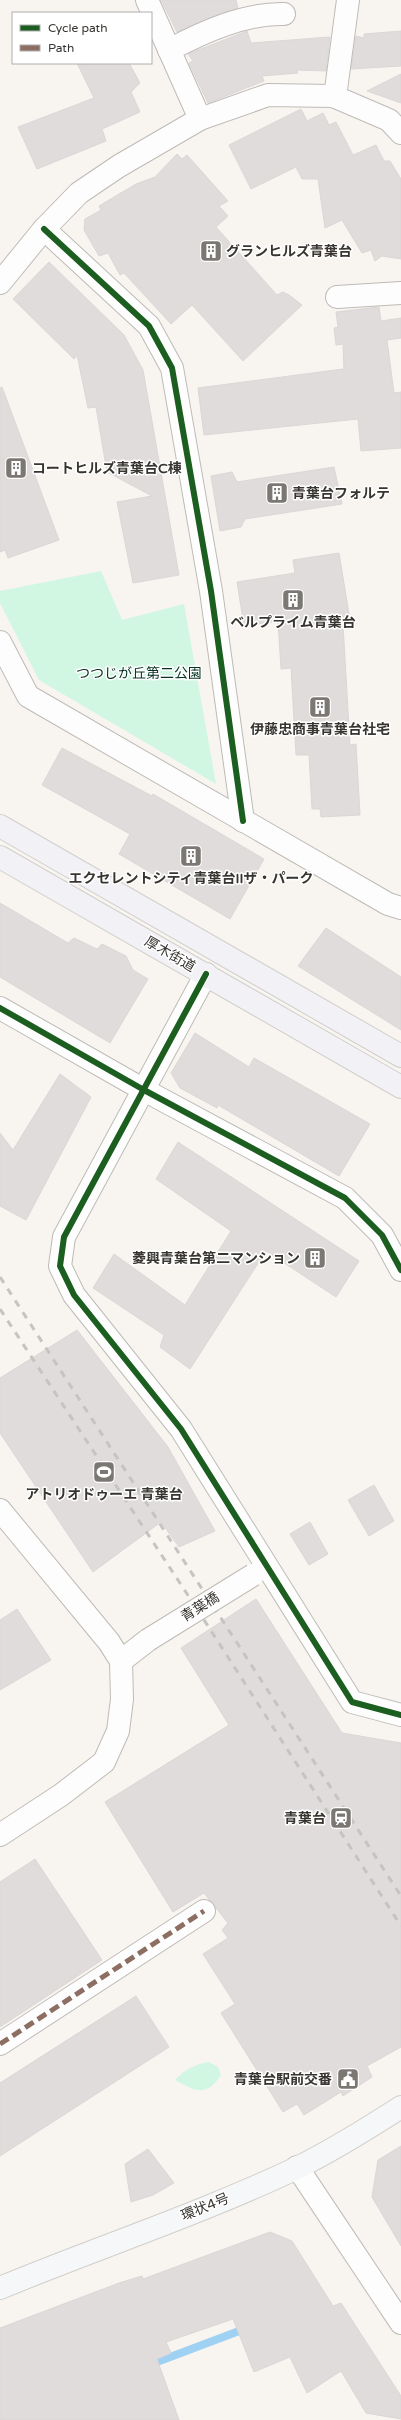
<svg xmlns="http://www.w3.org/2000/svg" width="401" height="2420" viewBox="0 0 401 2420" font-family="'Varela Round','Noto Sans JP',sans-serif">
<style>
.green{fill:#d1f7e3}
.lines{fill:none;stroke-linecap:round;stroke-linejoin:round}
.stream{stroke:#9ed1f2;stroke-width:8}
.building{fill:#e0dcdc;stroke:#dbd7d7}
.street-casing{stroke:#bebbb7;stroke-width:24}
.secondary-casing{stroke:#bebbb7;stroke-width:24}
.primary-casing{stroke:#d1cfcc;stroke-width:24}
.highway-casing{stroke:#d1cfcc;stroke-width:24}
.street{stroke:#fefdfd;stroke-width:22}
.secondary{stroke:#fefdfd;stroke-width:22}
.primary{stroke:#f6f7f8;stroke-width:22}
.highway{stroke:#f2f1f5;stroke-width:22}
.rail{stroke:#c4c4c2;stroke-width:3;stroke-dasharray:7 7;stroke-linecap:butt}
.street-bridge-casing{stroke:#bebbb7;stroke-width:24;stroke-linecap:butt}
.street-bridge{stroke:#fefdfd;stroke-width:22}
.quiet{stroke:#8d6e63;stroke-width:5;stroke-dasharray:10 5;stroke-linecap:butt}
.cycleway-casing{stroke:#fff;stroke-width:8}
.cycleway{stroke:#1b5e20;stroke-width:6}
.labels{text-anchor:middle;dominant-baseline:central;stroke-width:3;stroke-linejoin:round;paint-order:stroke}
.poi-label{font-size:14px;font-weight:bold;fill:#383531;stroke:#fff}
.park-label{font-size:14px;fill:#073123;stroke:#fff}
.street-label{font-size:14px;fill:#383531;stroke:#fff}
</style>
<rect width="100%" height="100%" fill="#f8f4ef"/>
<g class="green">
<path d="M101 571 122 620 184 604 216 784 39 680 0 603V591Z"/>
<path d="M209 2062 218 2067 221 2075C206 2098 195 2091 175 2080 184 2070 195 2064 209 2062Z"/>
</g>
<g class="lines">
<path class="stream" d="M149 2365 247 2328"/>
</g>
<g class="building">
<path d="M161 0H236L238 8 177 32Z"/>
<path d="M247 31 251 43 330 37 326 71 297 70 298 73 262 76 264 81 208 103 189 63 193 61 188 54Z"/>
<path d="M401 31V66L351 69 356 36 364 38V34Z"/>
<path d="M77 63H129L140 83 131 92 140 112 102 129 106 141 37 169 18 127 94 98Z"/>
<path d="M401 74V103L367 91Z"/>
<path d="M301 109 307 121 323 113 329 125 336 122 353 155 376 145 384 161H390L401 179V259L382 256 375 261 371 250 362 253 342 220 325 228 318 179H302L296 167 251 189 229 145Z"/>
<path d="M177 154 182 159 187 155 228 201 219 206 228 216 216 227 277 295 283 292 289 295 302 305 243 361 192 305 171 324 124 273 120 275 108 253 99 256 84 230 85 219 101 210 99 206 136 184 155 177Z"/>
<path d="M49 262 124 335 143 370 179 575 133 583 117 502 152 496 107 472 96 407 88 408 77 355 74 359 13 299Z"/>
<path d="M379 307 381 321 401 318V338L387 340 394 393 401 392V448L361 451 358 419 204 435 198 388 343 369 344 371 343 344 336 345 334 328 338 327 336 312Z"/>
<path d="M2 387 59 540 8 558 5 550 0 552V388Z"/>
<path d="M334 467 342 504 245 519 241 527 220 531 211 476 232 472 237 482Z"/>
<path d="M339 553 350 620 343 625 350 745 356 744 360 815 321 817 320 809H312L309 755H296L291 668 281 669 278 621 244 626 237 582 295 573 293 560Z"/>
<path d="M62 748 152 796 153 794 264 859 230 919 119 854 130 834 42 785Z"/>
<path d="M0 903 68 943 74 938 97 949 102 944 126 956 133 970 148 979 110 1043 0 977Z"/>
<path d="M326 928 401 977V1030L298 966Z"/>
<path d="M195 1033 249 1067 254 1058 370 1124 339 1176 218 1105 217 1108 180 1088 171 1073Z"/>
<path d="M60 1074 91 1097 26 1220 0 1206V1133L13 1150Z"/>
<path d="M178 1142 359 1261 336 1297 266 1251 190 1369 160 1347 164 1335 93 1288 114 1254 185 1305 231 1231 156 1179Z"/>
<path d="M77 1330 168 1447 215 1531 179 1547 161 1522 93 1572 0 1433V1378Z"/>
<path d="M374 1485 394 1521 369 1536 348 1500Z"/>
<path d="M310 1522 328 1554 309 1565 290 1534Z"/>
<path d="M256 1599 342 1733 401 1743V2047L367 2066 372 2077 343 2096 341 2092 304 2115 297 2104 283 2112 221 2013 235 2004 203 1954 228 1938 222 1930 228 1923 204 1893 173 1912 105 1802 229 1725 181 1648Z"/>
<path d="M17 1609 51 1660 0 1690V1620Z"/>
<path d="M35 1859 102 1960 0 2027V1882Z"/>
<path d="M136 1996 169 2047 0 2156V2083Z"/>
<path d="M401 2146V2246L372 2197 378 2160Z"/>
<path d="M148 2149 174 2183 153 2195 131 2202 125 2164Z"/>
<path d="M270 2232 292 2241 333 2306 341 2303 401 2396V2419L366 2413 341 2371 307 2393 290 2357 254 2372 233 2319 166 2342 171 2353 157 2359 179 2420H0V2328L119 2283 142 2276 143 2279Z"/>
</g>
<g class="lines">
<g class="street-casing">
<g id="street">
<path d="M147 0 200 119"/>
<path d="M169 50C203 32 245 13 284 14"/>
<path d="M335 97 348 0"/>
<path d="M44 229 149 326 172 368 211 591 243 821"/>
<path d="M0 283 44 229 79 193 119 166 200 119 268 95 333 96 389 120 401 133"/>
<path d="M337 297 401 293"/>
<path d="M0 642 28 696 388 904 401 908"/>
<path d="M206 974 64 1237 60 1266 74 1295 181 1429 352 1702 401 1715"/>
<path d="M0 1008 144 1090 345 1198 382 1235 401 1270"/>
<path d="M121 1661 148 1640"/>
<path d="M0 2044 204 1911"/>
</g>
</g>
<g class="secondary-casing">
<g id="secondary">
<path d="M0 1510 109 1642 121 1661 122 1699 118 1731 104 1762 61 1795 0 1835"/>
<path d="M297 2167 401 2323"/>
</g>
</g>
<g class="primary-casing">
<path id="primary" d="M0 2288C99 2247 200 2214 297 2168 333 2150 367 2129 401 2107"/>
</g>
<g class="highway-casing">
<g id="highway">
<path d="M0 826 401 1056"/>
<path d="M0 857 401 1087"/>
</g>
</g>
<use href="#street" class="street"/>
<use href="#secondary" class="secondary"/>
<use href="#primary" class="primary"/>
<use href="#highway" class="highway"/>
<g class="rail">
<path d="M0 1277 401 1896"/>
<path d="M0 1309 197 1609 202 1606"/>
<path d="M210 1601 197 1609 401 1926"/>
</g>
<g class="street-bridge-casing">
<path id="street-bridge" d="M148 1640 253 1575"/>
</g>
<use href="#street-bridge" class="street-bridge"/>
<path class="quiet" d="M0 2044 204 1911"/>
<g class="cycleway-casing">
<g id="cycleway">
<path d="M44 229 149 326 172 368 211 591 243 821"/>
<path d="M206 974 64 1237 60 1266 74 1295 181 1429 352 1702 401 1715"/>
<path d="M0 1008 144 1090 345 1198 382 1235 401 1270"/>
</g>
</g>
<use href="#cycleway" class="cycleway"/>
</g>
<defs>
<g id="building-square" transform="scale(1.15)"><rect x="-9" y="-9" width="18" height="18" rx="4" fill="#7b7874" stroke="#fff"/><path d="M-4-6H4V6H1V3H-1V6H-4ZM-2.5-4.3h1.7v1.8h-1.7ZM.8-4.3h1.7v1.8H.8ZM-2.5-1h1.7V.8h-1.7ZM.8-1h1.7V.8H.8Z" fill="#fff"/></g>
<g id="stadium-square" transform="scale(1.15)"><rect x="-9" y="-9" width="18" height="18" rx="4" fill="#7b7874" stroke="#fff"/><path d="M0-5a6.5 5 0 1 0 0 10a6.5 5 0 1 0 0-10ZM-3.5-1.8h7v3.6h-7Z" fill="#fff"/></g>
<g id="station-square" transform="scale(1.15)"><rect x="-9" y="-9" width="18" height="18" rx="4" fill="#7b7874" stroke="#fff"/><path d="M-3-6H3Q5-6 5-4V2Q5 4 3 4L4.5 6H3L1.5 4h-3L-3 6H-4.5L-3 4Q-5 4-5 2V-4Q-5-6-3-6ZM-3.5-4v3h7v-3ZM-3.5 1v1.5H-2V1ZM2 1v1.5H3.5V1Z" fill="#fff"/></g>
<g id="civic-square" transform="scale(1.15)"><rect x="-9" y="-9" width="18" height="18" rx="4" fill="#7b7874" stroke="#fff"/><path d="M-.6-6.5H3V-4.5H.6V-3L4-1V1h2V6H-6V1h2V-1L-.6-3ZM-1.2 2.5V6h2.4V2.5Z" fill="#fff"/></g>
</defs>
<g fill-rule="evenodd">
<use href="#building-square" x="211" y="251"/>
<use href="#building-square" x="16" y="468"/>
<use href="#building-square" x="277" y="493"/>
<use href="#building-square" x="293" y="600"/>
<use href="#building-square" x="320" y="707"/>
<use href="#building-square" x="191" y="856"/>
<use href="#building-square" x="315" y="1258"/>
<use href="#stadium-square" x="104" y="1472"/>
<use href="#station-square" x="341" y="1818"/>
<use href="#civic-square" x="348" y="2079"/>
</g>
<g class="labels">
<g class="poi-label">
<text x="226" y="251" text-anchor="start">グランヒルズ青葉台</text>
<text x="32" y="468" text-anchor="start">コートヒルズ青葉台C棟</text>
<text x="292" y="493" text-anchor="start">青葉台フォルテ</text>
<text x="293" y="622">ベルプライム青葉台</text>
<text x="320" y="729">伊藤忠商事青葉台社宅</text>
<text x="191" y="878">エクセレントシティ青葉台IIザ・パーク</text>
<text x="300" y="1258" text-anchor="end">菱興青葉台第二マンション</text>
<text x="104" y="1494">アトリオドゥーエ 青葉台</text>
<text x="326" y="1818" text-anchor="end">青葉台</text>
<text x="332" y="2079" text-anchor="end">青葉台駅前交番</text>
</g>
<g class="park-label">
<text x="139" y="673">つつじが丘第二公園</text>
</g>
<g class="street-label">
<text transform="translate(170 954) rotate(30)">厚木街道</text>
<text transform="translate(200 1607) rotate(-32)">青葉橋</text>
<text transform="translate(205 2207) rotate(-22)">環状4号</text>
</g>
</g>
<rect x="12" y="12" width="140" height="52" fill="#ffffff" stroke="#afaead"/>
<rect x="20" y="25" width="20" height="6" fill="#1b5e20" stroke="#afaead"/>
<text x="48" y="32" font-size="12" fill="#383531">Cycle path</text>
<rect x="20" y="45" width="20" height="6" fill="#8d6e63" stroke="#afaead"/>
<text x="48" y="52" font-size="12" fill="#383531">Path</text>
</svg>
